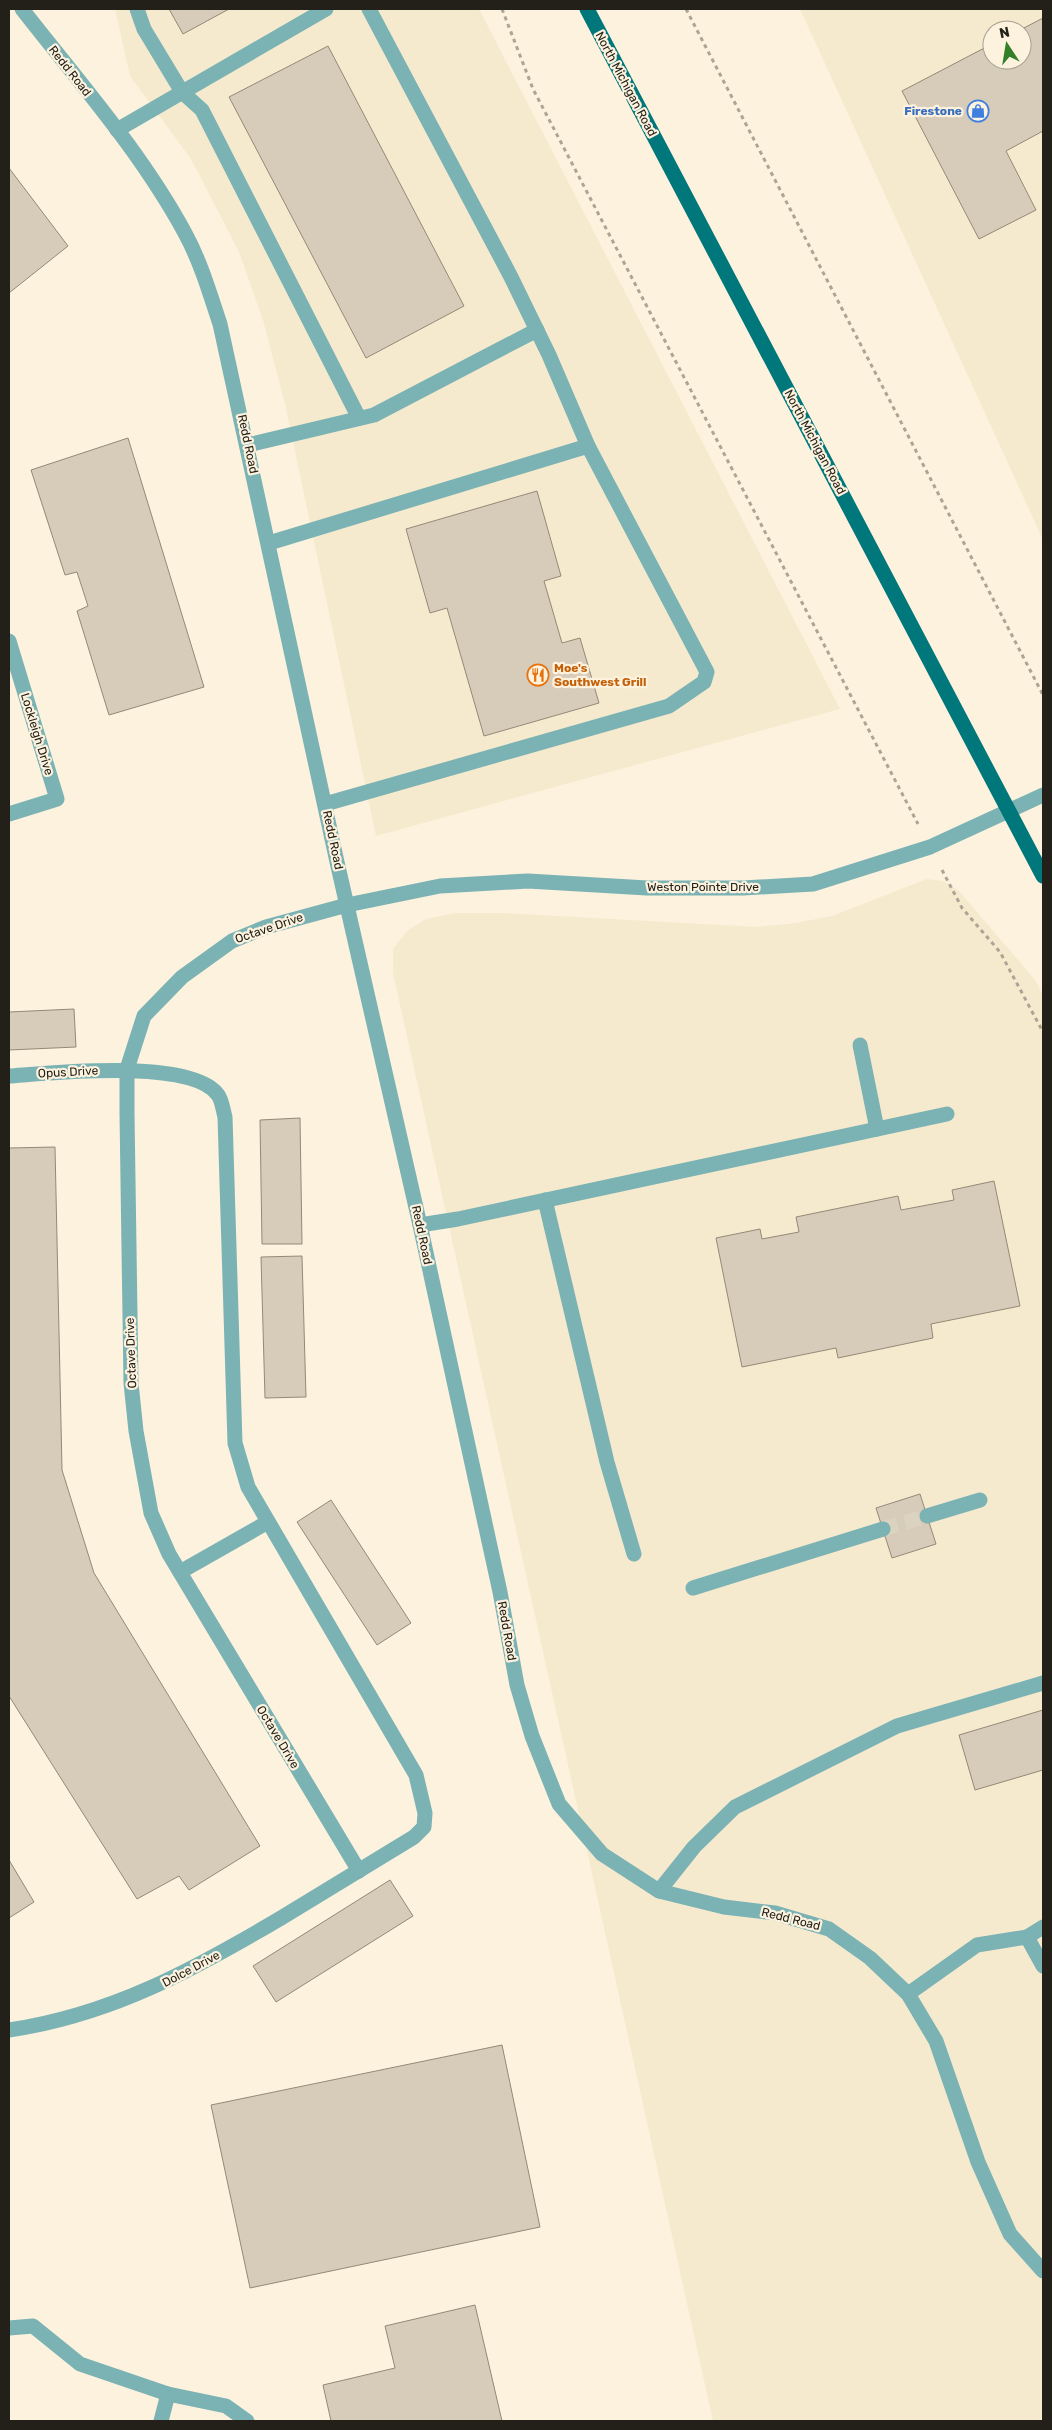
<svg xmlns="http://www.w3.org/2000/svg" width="1052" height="2430" viewBox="0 0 1052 2430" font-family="Rubik,sans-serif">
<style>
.built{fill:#f6eace;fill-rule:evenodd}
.building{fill:#d7cbb9;stroke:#948977}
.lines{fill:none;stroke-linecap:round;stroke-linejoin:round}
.minor-tunnel{stroke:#dbd2c0;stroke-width:15;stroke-dasharray:15 8;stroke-linecap:butt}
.path{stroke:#aca495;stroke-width:3;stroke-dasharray:4 4;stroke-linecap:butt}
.minor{stroke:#7bb2b4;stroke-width:15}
.major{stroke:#00777b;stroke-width:15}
.labels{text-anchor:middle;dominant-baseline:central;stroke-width:4.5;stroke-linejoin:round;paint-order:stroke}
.street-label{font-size:12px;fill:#232019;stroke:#fcf2de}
.shop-label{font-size:12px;font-weight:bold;fill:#366cbe;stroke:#fcf2de;text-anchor:end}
.food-label{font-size:12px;font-weight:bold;fill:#c56008;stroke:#fcf2de;text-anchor:start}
</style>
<rect width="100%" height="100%" fill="#fcf2de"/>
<g class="built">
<path d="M115 9H479L840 709 376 836 285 404 263 320 239 252 191 159 130 76Z"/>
<path d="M800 9H1043V540ZM992 30H1022V60H992Z"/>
<path d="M927 879 943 881 959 891 1036 981 1043 996V2421H713L393 973V949L407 931 426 919 455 913H503L758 927 796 923 832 916Z"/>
</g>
<g class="building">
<path d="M169 9H229L183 34Z"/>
<path d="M1043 18V131L1006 151 1036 210 979 239 902 91 992 44V60H1022V30H1020Z"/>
<path d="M328 46 464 306 366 358 229 97Z"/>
<path d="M9 168 68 246 9 293Z"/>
<path d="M128 438 204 687 109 715 77 611 88 606 77 572 65 575 31 470Z"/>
<path d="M537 491 561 576 544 581 562 643 580 638 599 703 484 736 447 608 430 613 406 529Z"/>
<path d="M74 1009 76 1047 9 1050V1012Z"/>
<path d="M300 1118 302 1244H262L260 1120Z"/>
<path d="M55 1147 62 1470 94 1573 260 1846 189 1890 179 1876 137 1899 9 1696V1148Z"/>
<path d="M994 1181 1020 1306 931 1324 933 1338 838 1358 836 1348 742 1367 716 1238 760 1229 762 1239 799 1232 796 1217 898 1196 901 1210 954 1200 952 1190Z"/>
<path d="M302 1256 306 1397 265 1398 261 1257Z"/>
<path d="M920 1494 936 1544 892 1558 876 1508Z"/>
<path d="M331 1500 411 1623 377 1645 297 1522Z"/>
<path d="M1043 1710V1770L975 1790 959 1735Z"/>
<path d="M9 1860 34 1902 9 1918Z"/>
<path d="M390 1880 413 1916 276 2002 253 1966Z"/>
<path d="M502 2045 540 2227 250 2288 211 2105Z"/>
<path d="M475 2305 502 2421H331L323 2385 395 2368 385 2326Z"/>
</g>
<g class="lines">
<path class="minor-tunnel" d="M883 1529 927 1516"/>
<g class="path">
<path d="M502 9 533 89 918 824"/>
<path d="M686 9 1043 695"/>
<path d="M942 870 962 908 1000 952 1043 1032"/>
</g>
<g class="minor">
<path d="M22 9C79 82 142 153 186 235 201 263 210 294 220 324L337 862 420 1225 500 1592 517 1685 532 1736 559 1804 602 1854 659 1891 724 1907 775 1913 829 1929 870 1958 908 1994 936 2041 978 2162 1010 2234 1043 2271"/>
<path d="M137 9 144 29 182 92 202 110 359 418"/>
<path d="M369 9 511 277 549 355 588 446"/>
<path d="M117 130 326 9"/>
<path d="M248 445 374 415 537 330"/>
<path d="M269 543 588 446 707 672 704 682 669 706 325 804"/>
<path d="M9 641 57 799 9 814"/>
<path d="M860 1045 877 1129"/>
<path d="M9 1076C52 1073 192 1058 218 1095 222 1100 223 1110 225 1117L235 1443 248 1487 416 1775 425 1813 424 1827 414 1837C370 1864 325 1891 281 1918 193 1970 111 2015 9 2030"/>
<path d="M545 1200 607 1462 634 1554"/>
<path d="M420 1225 458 1219 947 1114"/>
<path d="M927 1516 980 1500"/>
<path d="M180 1572 268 1522"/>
<path d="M693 1588 883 1529"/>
<path d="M359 1871 169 1554 151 1513 136 1431 131 1383 127 1113V1069L144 1016 182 977 232 941 266 927 347 905 440 886 528 881 647 888H743L813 884 930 847 1043 795"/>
<path d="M659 1891 694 1847 735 1807 897 1726 1043 1683"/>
<path d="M1027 1937 1043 1927"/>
<path d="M908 1994 977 1945 1027 1937 1043 1966"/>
<path d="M9 2328 33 2326 80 2364 168 2394 226 2406 247 2421"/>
<path d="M161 2421 168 2394"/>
</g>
<path class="major" d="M587 9 1043 876"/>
</g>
<defs>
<g id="shop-ring" transform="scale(1.125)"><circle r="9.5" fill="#fcf2de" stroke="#3f7fe0" stroke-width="1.5"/><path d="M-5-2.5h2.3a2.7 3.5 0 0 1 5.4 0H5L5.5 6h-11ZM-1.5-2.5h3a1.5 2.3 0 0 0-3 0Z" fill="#3f7fe0"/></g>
<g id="restaurant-ring" transform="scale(1.125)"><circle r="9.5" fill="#fcf2de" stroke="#e8710a" stroke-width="1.5"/><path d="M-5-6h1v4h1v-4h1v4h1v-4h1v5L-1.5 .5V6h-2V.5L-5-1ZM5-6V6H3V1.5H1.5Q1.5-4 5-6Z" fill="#e8710a"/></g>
</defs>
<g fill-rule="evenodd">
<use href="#shop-ring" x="978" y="111"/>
<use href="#restaurant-ring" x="538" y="675"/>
</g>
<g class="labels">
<g class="street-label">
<text transform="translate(70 71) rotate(52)">Redd Road</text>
<text transform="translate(626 84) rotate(62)">North Michigan Road</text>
<text transform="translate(815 442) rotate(62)">North Michigan Road</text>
<text transform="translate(248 444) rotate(78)">Redd Road</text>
<text transform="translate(37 734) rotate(73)">Lockleigh Drive</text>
<text transform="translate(333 840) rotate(78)">Redd Road</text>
<text x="703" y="887">Weston Pointe Drive</text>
<text transform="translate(269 928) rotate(-19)">Octave Drive</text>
<text transform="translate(68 1072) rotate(-3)">Opus Drive</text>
<text transform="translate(422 1235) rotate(78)">Redd Road</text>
<text transform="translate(131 1353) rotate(-92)">Octave Drive</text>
<text transform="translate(507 1631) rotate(80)">Redd Road</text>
<text transform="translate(278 1737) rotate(59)">Octave Drive</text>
<text transform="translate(791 1919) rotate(14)">Redd Road</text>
<text transform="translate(191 1969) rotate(-28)">Dolce Drive</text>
</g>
<g class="shop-label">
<text x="962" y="111">Firestone</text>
</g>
<g class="food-label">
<text x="554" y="668">Moe's<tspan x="554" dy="14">Southwest Grill</tspan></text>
</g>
</g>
<rect width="1052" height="2430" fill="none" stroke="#232019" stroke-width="20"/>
<g transform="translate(1007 45) rotate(348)"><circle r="24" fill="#fcf2de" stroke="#a59e8f"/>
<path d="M0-4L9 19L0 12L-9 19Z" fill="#338029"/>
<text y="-8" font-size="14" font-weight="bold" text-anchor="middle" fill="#232019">N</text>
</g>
</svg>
